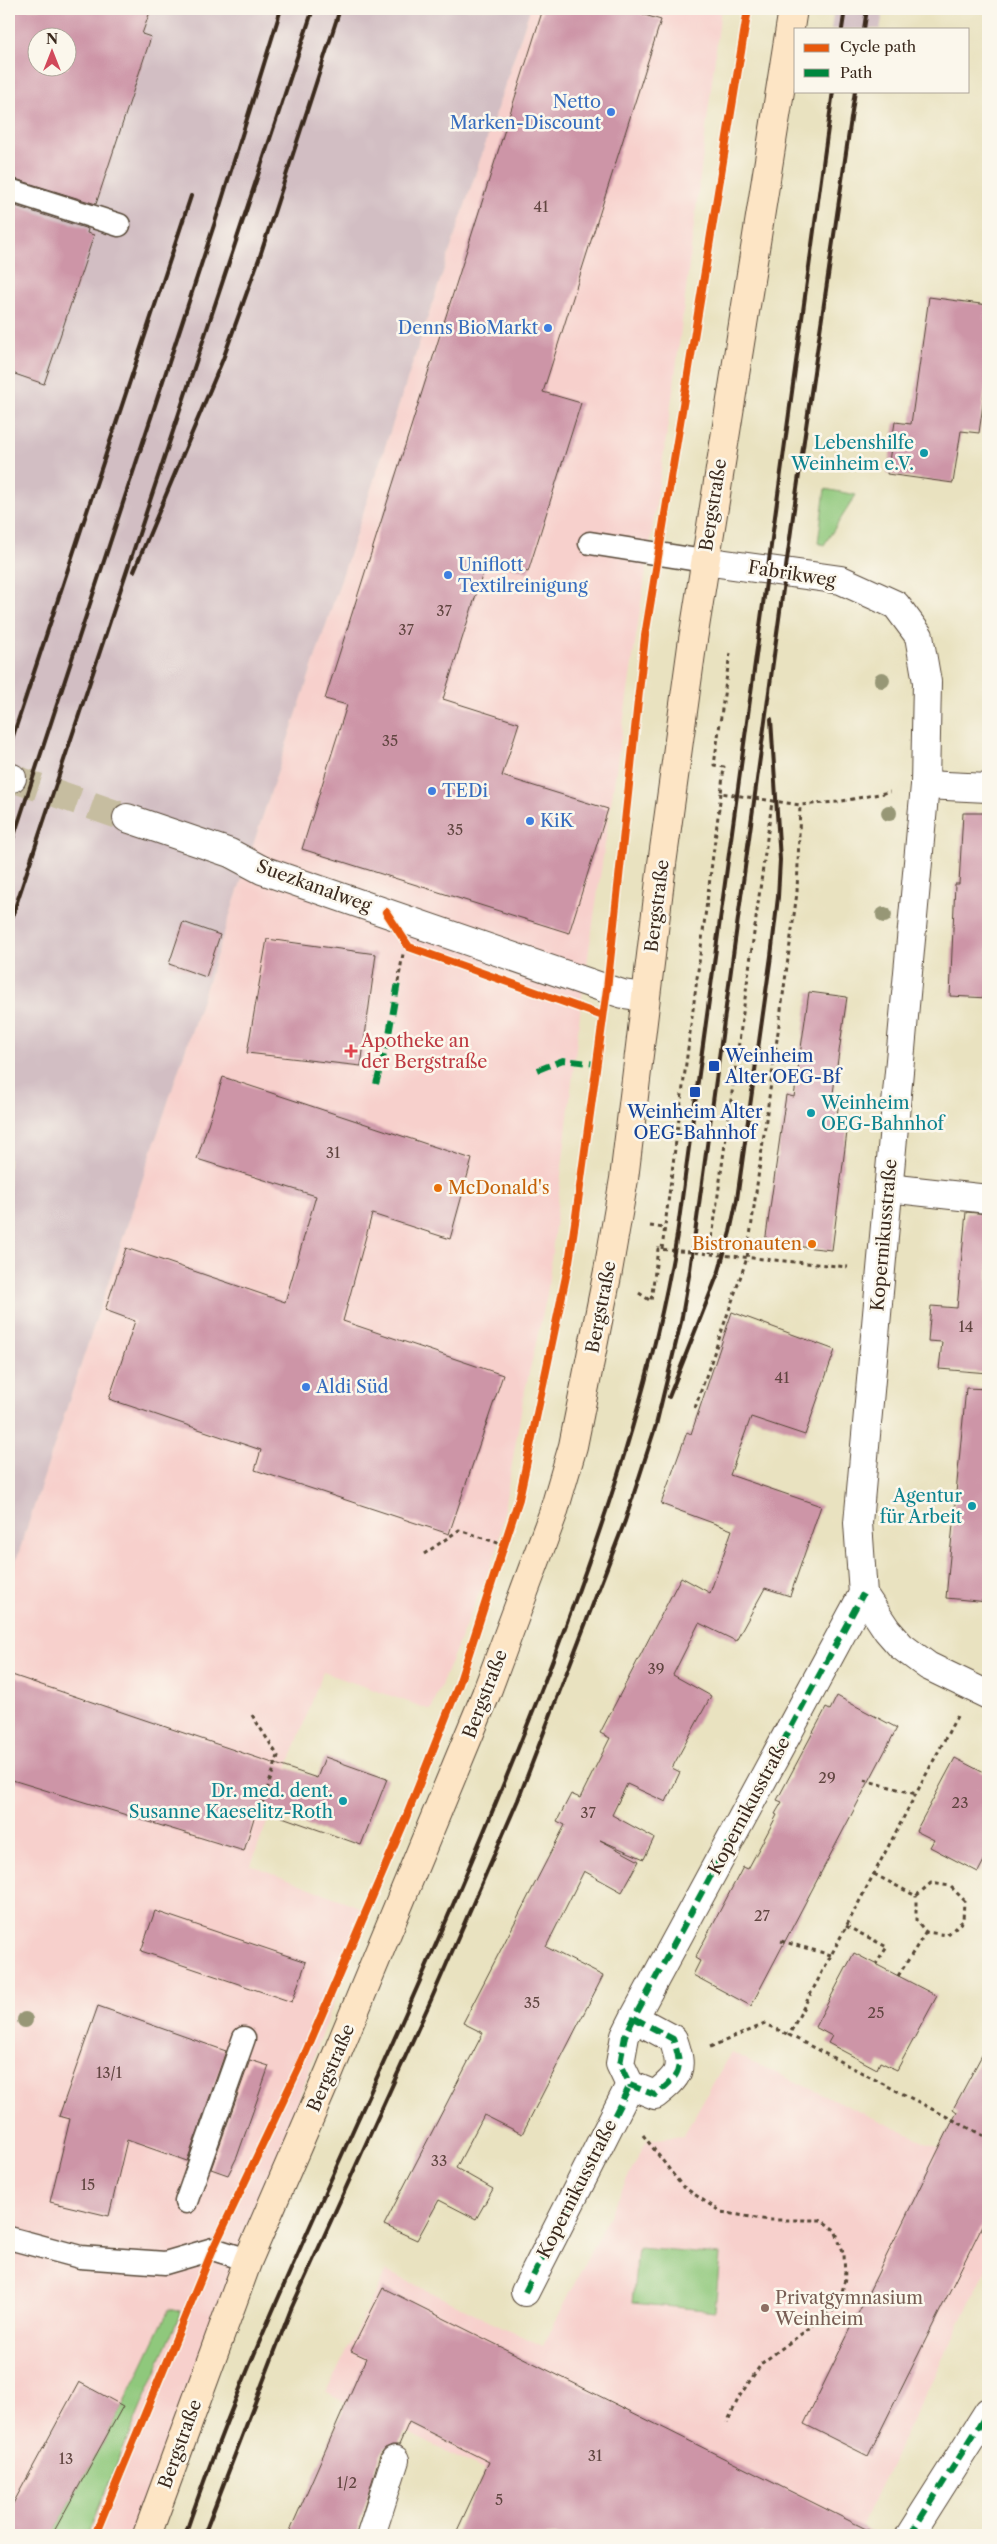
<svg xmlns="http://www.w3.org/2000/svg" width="997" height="2544" viewBox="0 0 997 2544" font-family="'Libre Caslon Text',serif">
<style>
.built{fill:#f7d0cc}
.industrial{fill:#d2bec3;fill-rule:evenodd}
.green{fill:#8fc87b;stroke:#65794c}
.building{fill:#cd95a7;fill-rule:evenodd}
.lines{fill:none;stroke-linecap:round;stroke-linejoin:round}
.minor-tunnel{stroke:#c6bda0;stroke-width:28;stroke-dasharray:28 14;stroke-linecap:butt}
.service-casing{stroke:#554636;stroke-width:25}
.minor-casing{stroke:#554636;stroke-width:30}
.secondary-casing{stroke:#554636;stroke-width:30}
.path{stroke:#554636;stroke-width:3;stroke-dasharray:4 4;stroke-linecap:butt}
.service{stroke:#fff;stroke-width:22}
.minor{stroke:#fff;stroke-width:28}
.secondary{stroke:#fde5c5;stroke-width:28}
.rail{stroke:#3b2a1e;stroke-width:4}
.quiet{stroke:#00873e;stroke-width:6;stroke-dasharray:12 6;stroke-linecap:butt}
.cycleway-casing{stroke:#fbf7ec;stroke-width:11}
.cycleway{stroke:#e8590c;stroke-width:8}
.tree{fill:#979776}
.shop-dot{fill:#3f7fe0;stroke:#fbf7ec;stroke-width:2}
.culture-dot{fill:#0f9aa8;stroke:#fbf7ec;stroke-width:2}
.health-dot{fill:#e0444e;stroke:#fbf7ec;stroke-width:2}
.transit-dot{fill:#1a4fb4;stroke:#fbf7ec;stroke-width:2}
.food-dot{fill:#e8710a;stroke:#fbf7ec;stroke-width:2}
.education-dot{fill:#8d6e63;stroke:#fbf7ec;stroke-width:2}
.labels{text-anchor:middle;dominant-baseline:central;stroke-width:5;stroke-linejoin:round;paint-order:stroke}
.number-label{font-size:15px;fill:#604540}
.shop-label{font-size:18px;fill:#366cbe;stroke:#fbf7ec;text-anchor:start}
.culture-label{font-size:18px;fill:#0d838f;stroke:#fbf7ec;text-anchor:end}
.street-label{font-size:18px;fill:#3b2a1e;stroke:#fbf7ec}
.health-label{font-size:18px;fill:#be3a42;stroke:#fbf7ec;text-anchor:start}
.transit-label{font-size:18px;fill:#164399;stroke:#fbf7ec;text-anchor:start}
.food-label{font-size:18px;fill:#c56008;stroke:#fbf7ec;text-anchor:start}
.education-label{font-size:18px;fill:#785e54;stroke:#fbf7ec;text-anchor:start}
</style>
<rect width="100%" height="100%" fill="#fbf7ec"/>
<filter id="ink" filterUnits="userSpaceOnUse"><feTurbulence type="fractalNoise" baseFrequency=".02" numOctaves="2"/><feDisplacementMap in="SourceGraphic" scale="10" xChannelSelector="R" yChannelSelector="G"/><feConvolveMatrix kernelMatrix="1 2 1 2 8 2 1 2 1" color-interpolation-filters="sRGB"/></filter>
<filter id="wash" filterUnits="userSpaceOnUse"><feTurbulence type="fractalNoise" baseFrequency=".0096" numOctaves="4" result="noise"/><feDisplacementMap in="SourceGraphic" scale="20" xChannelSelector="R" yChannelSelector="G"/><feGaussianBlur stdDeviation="1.12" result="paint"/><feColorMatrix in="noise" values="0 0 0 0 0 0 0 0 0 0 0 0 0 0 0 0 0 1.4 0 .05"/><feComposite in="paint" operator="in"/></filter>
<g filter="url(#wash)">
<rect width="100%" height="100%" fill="#e9e2c0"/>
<g class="built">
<path d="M530 9H721L674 385 582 997 547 1295 524 1395 497 1550 431 1710 323 1672 251 1865 367 1910 142 2535H9V1582Z"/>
<path d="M731 2052 988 2171V2266L856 2535H618L326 2393 386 2271 543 2346 647 2140 683 2136Z"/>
</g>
<g class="industrial">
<path d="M9 9H530L9 1582ZM38 38H68V68H38Z"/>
<path d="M834 9H884L880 29H831Z"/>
</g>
<g class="green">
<path d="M825 489 856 495 824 545 818 543Z"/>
<path d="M638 2248 720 2255 715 2311 632 2303Z"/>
<path d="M169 2309 181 2312 87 2535H52L123 2406Z"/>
</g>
<g id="blocks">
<g class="building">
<path d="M9 9H151L142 34 151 37 96 204 9 177ZM38 38H68V68H38Z"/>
<path d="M543 9H625L661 20 543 392 581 403 528 572 487 560 443 699 519 723 502 776 608 809 569 933 302 849 347 705 325 699Z"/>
<path d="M9 204 88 229 87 233 94 235 44 384 9 372Z"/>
<path d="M929 297 988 305V369L979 433 961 431 953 483 887 474 895 422 911 424Z"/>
<path d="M963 813H988V998L950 996 955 884H959Z"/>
<path d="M183 922 220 935 206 977 169 964Z"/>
<path d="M267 939 376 954 361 1066 247 1053Z"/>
<path d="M809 992 847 997 832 1100 839 1101 835 1131 847 1132 832 1250 765 1243 786 1095 794 1097Z"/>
<path d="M223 1077 472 1159 450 1239 372 1214 343 1321 503 1375 449 1534 255 1470 261 1450 109 1399 135 1321 105 1310 126 1248 285 1302 316 1196 197 1159Z"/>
<path d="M966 1212 988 1214V1373L939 1369 942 1342 928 1341 931 1306 957 1308Z"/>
<path d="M732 1312 835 1350 805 1435 751 1417 730 1475 821 1506 790 1596 765 1588 736 1641 699 1623 673 1675 711 1696 672 1768 680 1772 666 1802 627 1784 612 1815 654 1838 644 1859 600 1840 639 1861 622 1892 584 1871 546 1947 603 1976 522 2134 484 2115 456 2168 493 2189 476 2219 439 2200 417 2240 384 2225 483 2033 463 2023 565 1825 557 1821 571 1794 580 1798 610 1738 600 1733 681 1577 710 1593 732 1530 661 1504 687 1432 691 1434Z"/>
<path d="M966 1388 988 1389V1602L946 1598Z"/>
<path d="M9 1674 317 1778 325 1757 387 1779 361 1845 257 1808 244 1851 9 1779Z"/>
<path d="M837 1696 897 1728 751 2006 693 1975 700 1961 695 1958 743 1867 748 1869 777 1815 775 1814 782 1802 777 1800 826 1708 830 1710Z"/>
<path d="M955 1758 988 1775V1853L978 1872 930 1847 934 1840 916 1831Z"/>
<path d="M155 1911 306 1962 292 2002 141 1951Z"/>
<path d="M854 1953 937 1996 897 2070 880 2062 877 2069 828 2043 832 2036 815 2027Z"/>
<path d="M98 2006 226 2051 187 2161 127 2140 109 2216 50 2202 70 2119 59 2116Z"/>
<path d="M988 2044V2214L868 2456 804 2424 957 2112 953 2109Z"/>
<path d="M250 2060 269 2066 237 2157 228 2175 211 2169Z"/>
<path d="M383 2288 878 2535H455L489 2462 409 2422 399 2445H392L385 2448 380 2455 356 2535H288L366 2358 351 2351Z"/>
<path d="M79 2382 123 2406 52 2535H20L9 2529V2511Z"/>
</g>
</g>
</g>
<g filter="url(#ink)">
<use href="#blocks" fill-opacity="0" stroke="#554636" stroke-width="1"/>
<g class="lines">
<path class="minor-tunnel" d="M12 778 127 818"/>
<g class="service-casing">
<g id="service">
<path d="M9 190 119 225"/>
<path d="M590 543 704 561"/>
<path d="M186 2202 244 2038"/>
<path d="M9 2238 80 2257 165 2263 213 2249 248 2260"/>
</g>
</g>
<g class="minor-casing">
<g id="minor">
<path d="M704 561 841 580 896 605 919 636 927 682 925 785 858 1523 863 1594 887 1630 901 1646 928 1666 988 1695"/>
<path d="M9 778H12"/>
<path d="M925 785 988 788"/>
<path d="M127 818 230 853 262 870 607 989 623 994 645 997"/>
<path d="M888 1188 988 1199"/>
<path d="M634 2018 673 2039C684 2070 680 2075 655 2095L630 2085 620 2064 625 2036 634 2018 863 1594"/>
<path d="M525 2292 630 2085"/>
<path d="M371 2535 395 2460"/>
<path d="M910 2535 988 2412"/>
</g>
</g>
<g class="secondary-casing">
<path id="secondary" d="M147 2535 248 2260 329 2073 486 1694 553 1514 573 1446 608 1271 624 1179 662 864 692 646 793 9"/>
</g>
<g class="path">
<path d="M730 653 714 765 724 767 721 793 800 805 837 802 890 792"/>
<path d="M611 954 653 586"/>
<path d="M398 982 403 954"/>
<path d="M650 1226 664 1228"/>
<path d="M662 1249 721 793"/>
<path d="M710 1253 772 802"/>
<path d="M639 1293 651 1301 658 1249 848 1267"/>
<path d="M695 1408 747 1258 797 893 800 805"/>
<path d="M519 1499 569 1262 603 1023"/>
<path d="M424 1554 459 1530 504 1545"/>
<path d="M252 1715 278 1756 262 1805"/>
<path d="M957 1716 789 2035 988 2138"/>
<path d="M864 1780 916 1794"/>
<path d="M874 1874 916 1896 931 1883 950 1886 964 1900 963 1921 947 1935 926 1932 916 1920V1896"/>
<path d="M846 1926 887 1947 876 1964"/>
<path d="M781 1941 831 1955"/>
<path d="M898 1976 926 1932"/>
<path d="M710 2047 765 2024 789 2035"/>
<path d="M643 2135 682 2186 721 2212 768 2220H821L835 2230 844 2254 845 2279 839 2306 762 2363 739 2397 727 2423"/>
<path d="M95 2535 198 2286"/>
</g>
<use href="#service" class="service"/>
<use href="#minor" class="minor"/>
<use href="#secondary" class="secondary"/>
<g class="rail">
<path d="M842 29 845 9"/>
<path d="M864 29 867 9"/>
<path d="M134 571 223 359 260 256 340 9"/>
<path d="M10 745 191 196"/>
<path d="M9 851 216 219 281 9"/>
<path d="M9 926 313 9"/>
<path d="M669 1397 719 1271 730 1232 737 1199 771 956 778 897 780 860 771 719"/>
<path d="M185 2535C232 2396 294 2262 354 2128 423 1977 489 1825 549 1670 603 1528 652 1385 677 1235L833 91"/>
<path d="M204 2535 291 2309 431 2000 518 1800 601 1583 625 1521 656 1425 681 1322 690 1270 793 516 855 91"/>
</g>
<g class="quiet">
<path d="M538 1070 563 1060 597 1064"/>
<path d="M376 1084 388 1040 398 982"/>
<path d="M634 2018 673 2039C684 2070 680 2075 655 2095L630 2085 620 2064 625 2036 634 2018 863 1594"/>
<path d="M525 2292 630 2085"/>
<path d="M910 2535 988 2412"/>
</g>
<g class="cycleway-casing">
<g id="cycleway">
<path d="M386 912 409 947 603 1016"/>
<path d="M95 2535 213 2249 302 2061 403 1825 459 1684 519 1499 569 1262 576 1216 607 989 645 636 748 9"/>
</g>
</g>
<use href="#cycleway" class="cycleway"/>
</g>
<g class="tree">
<circle cx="882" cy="680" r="8"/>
<circle cx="889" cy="813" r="8"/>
<circle cx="884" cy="915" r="8"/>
<circle cx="25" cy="2020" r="8"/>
</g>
</g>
<g class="shop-dot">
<circle cx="611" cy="112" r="5"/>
<circle cx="548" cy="328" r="5"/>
<circle cx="448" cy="575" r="5"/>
<circle cx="432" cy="791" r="5"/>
<circle cx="530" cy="821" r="5"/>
<circle cx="306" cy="1387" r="5"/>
</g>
<g class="culture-dot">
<circle cx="924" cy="453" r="5"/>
<circle cx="811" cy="1113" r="5"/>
<circle cx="972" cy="1506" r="5"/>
<circle cx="343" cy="1801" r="5"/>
</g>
<path class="health-dot" d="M348.5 1043.5h5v5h5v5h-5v5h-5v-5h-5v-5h5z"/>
<g class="transit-dot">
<rect x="708" y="1060" width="12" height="12" rx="2.5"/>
<rect x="689" y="1086" width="12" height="12" rx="2.5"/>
</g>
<g class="food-dot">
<circle cx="438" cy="1188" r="5"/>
<circle cx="812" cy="1244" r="5"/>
</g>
<circle class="education-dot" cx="765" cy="2308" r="5"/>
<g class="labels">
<g class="number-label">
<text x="541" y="206">41</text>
<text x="444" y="610">37</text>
<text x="406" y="629">37</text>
<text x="390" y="740">35</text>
<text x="455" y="829">35</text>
<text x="333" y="1152">31</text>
<text x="966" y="1326">14</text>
<text x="782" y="1377">41</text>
<text x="656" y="1668">39</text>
<text x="827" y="1777">29</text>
<text x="960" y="1802">23</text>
<text x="588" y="1812">37</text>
<text x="762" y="1915">27</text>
<text x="532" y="2002">35</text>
<text x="876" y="2012">25</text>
<text x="109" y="2072">13/1</text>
<text x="439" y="2160">33</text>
<text x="88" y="2184">15</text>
<text x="595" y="2455">31</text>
<text x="66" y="2458">13</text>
<text x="347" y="2482">1/2</text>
<text x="499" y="2499">5</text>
</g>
<g class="shop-label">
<text x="601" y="102" text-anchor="end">Netto<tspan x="601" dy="21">Marken-Discount</tspan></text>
<text x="538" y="328" text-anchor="end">Denns BioMarkt</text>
<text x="458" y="565">Uniflott<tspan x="458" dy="21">Textilreinigung</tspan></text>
<text x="442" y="791">TEDi</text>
<text x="540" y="821">KiK</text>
<text x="316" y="1387">Aldi Süd</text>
</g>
<g class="culture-label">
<text x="914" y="443">Lebenshilfe<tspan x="914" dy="21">Weinheim e.V.</tspan></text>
<text x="821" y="1103" text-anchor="start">Weinheim<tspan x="821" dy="21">OEG-Bahnhof</tspan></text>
<text x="962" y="1496">Agentur<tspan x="962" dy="21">für Arbeit</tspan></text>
<text x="333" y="1791">Dr. med. dent.<tspan x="333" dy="21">Susanne Kaeselitz-Roth</tspan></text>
</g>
<g class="street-label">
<text transform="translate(713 505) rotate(-81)">Bergstraße</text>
<text transform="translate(792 574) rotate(9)">Fabrikweg</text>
<text transform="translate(314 886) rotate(20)">Suezkanalweg</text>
<text transform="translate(657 906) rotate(-83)">Bergstraße</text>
<text transform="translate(884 1235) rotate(-85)">Kopernikusstraße</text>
<text transform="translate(601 1307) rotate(-79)">Bergstraße</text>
<text transform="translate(485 1694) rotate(-69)">Bergstraße</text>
<text transform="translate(749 1806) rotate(-62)">Kopernikusstraße</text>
<text transform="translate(331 2068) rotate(-67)">Bergstraße</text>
<text transform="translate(577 2189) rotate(-63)">Kopernikusstraße</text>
<text transform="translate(180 2444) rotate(-70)">Bergstraße</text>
</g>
<g class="health-label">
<text x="361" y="1041">Apotheke an<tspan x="361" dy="21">der Bergstraße</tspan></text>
</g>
<g class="transit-label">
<text x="725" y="1056">Weinheim<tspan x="725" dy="21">Alter OEG-Bf</tspan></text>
<text x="695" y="1112" text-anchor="middle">Weinheim Alter<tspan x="695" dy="21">OEG-Bahnhof</tspan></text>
</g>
<g class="food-label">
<text x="448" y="1188">McDonald's</text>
<text x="802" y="1244" text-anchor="end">Bistronauten</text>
</g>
<g class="education-label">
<text x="775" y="2298">Privatgymnasium<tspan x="775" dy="21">Weinheim</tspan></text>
</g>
</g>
<rect width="997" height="2544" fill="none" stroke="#fbf7ec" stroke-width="30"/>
<rect x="794" y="28" width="175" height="65" fill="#fbf7ec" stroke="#aea59a"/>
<rect x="804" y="44" width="25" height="8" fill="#e8590c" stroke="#aea59a"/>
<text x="840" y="52" font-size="15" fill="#3b2a1e">Cycle path</text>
<rect x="804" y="69" width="25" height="8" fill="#00873e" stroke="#aea59a"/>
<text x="840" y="78" font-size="15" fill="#3b2a1e">Path</text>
<g transform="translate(52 52)"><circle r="24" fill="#fbf7ec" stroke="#aea59a"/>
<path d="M0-4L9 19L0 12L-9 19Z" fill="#d1495b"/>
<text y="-8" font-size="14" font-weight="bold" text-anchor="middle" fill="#3b2a1e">N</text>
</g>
</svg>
